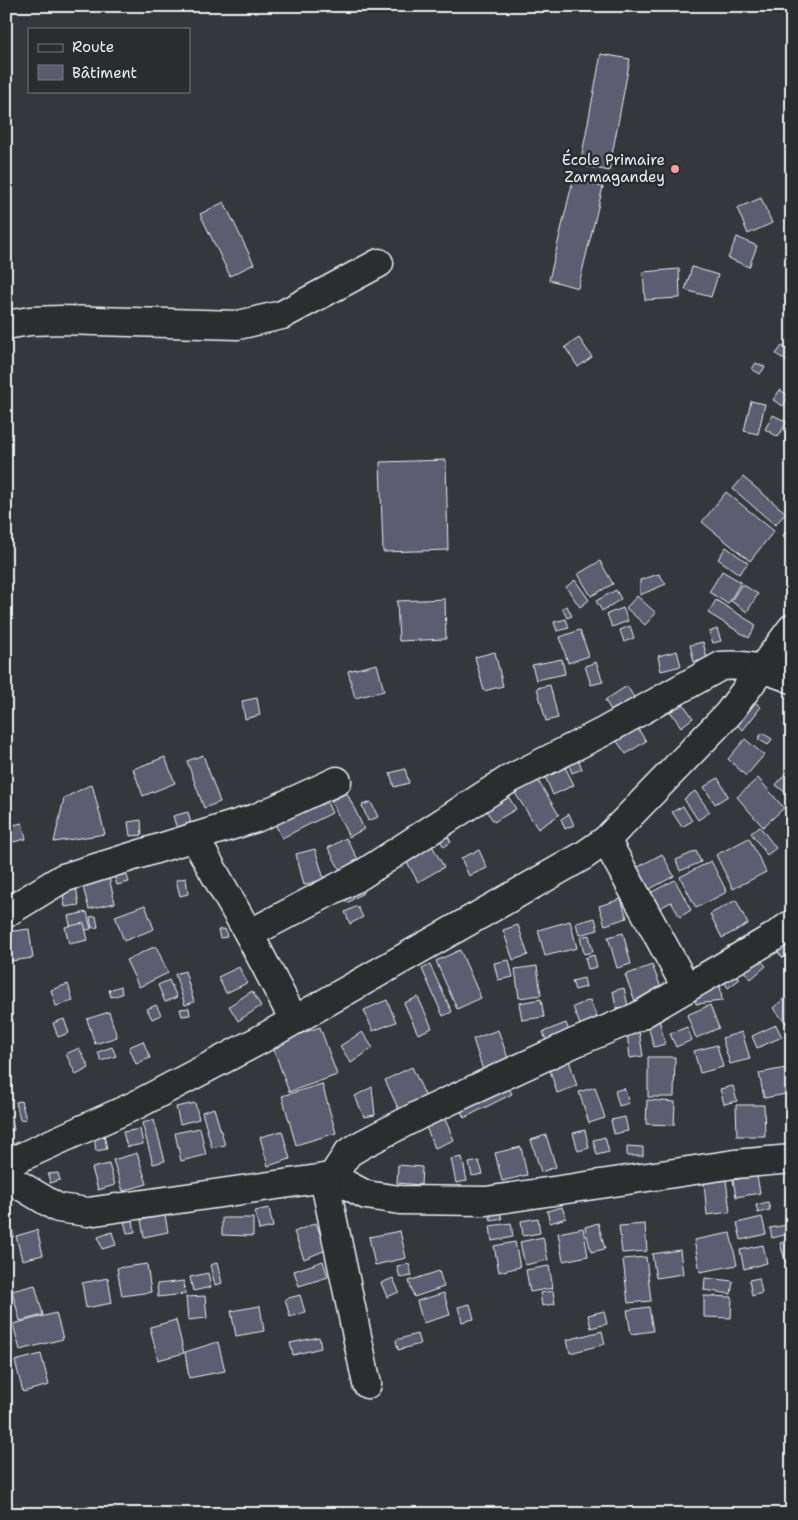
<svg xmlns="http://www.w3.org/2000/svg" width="798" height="1520" viewBox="0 0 798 1520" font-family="'Shantell Sans',sans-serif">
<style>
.building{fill:#5b5d6f;stroke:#e8f1f8}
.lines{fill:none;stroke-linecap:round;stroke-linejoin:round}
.minor-casing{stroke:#e8f1f8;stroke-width:31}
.minor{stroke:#2a2d2e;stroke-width:28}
.poi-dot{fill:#ff9aa2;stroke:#2a2d2e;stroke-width:2}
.labels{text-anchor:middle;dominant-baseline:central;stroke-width:5;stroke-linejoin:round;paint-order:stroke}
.poi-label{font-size:15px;fill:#e8f1f8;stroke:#2a2d2e;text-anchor:end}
</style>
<rect width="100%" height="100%" fill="#34373b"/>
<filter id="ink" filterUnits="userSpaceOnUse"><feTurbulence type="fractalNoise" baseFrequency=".02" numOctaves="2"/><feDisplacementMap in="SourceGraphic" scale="10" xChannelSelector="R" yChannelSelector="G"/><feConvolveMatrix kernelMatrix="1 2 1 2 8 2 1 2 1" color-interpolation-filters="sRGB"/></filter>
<g filter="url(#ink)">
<g class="building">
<path d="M601 54 630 59 609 171 580 165Z"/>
<path d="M573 180 603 187 578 288 549 280Z"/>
<path d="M761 198 772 223 748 234 737 208Z"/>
<path d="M224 202 254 264 230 276 200 214Z"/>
<path d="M737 237 757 246 749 267 728 258Z"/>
<path d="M692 267 718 275 711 297 685 290Z"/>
<path d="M679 269 680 298 645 300 643 272Z"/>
<path d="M579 338 592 357 578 367 565 347Z"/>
<path d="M782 346 792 353V365L776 354Z"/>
<path d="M756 363 765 367 760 374 752 369Z"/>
<path d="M780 390 789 396 783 406 773 400Z"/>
<path d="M751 401 765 404 758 434 744 431Z"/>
<path d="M773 415 787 422 778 437 765 429Z"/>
<path d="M446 460 448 550 383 552 380 462Z"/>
<path d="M743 477 786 513 775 525 733 489Z"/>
<path d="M726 492 774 531 750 561 702 522Z"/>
<path d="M792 520V542L783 536Z"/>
<path d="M726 547 748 563 739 574 718 559Z"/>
<path d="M600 561 613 584 591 596 578 574Z"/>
<path d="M722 571 741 582 728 604 709 592Z"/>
<path d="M659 574 666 584 640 595V580Z"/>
<path d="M575 580 589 600 580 607 566 587Z"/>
<path d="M742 584 758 594 747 612 731 601Z"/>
<path d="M616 590 621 599 602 611 596 601Z"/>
<path d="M637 596 656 613 645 625 626 608Z"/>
<path d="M445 599 446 639 399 641 397 601Z"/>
<path d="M716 600 756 625 749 638 708 613Z"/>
<path d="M567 606 572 616 567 618 562 608Z"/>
<path d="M623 608 628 621 612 627 607 614Z"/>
<path d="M566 619 569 628 557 631 554 622Z"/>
<path d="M630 626 634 638 624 642 620 630Z"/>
<path d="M717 629 721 641 713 643 709 632Z"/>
<path d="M580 630 589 656 568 663 560 637Z"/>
<path d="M703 642 707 659 694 662 690 645Z"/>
<path d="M677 651 681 666 661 671 658 656Z"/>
<path d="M495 652 503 686 484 691 475 657Z"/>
<path d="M562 659 565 674 536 680 532 665Z"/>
<path d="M596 662 603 682 591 685 585 666Z"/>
<path d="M377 664 384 691 355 698 348 671Z"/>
<path d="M550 685 558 718 546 721 537 688Z"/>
<path d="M627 686 635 699 612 712 605 700Z"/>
<path d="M748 697 761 707 743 730 730 720Z"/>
<path d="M257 698 260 715 245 719 242 701Z"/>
<path d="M682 702 693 718 681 727 670 711Z"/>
<path d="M632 720 646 741 626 754 611 733Z"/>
<path d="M762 733 772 739 768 745 758 739Z"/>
<path d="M745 739 764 755 746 776 728 759Z"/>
<path d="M575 750 582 769 572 773 565 754Z"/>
<path d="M203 755 220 802 204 808 187 761Z"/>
<path d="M165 757 175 783 143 796 133 769Z"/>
<path d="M564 765 574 785 553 795 544 774Z"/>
<path d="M791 767 792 768V798L776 785Z"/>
<path d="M405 769 409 783 394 787 390 773Z"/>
<path d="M718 778 728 796 715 804 704 787Z"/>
<path d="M758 778 784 808 763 827 737 797Z"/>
<path d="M537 779 559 815 538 829 515 793Z"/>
<path d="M92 784 105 834 54 842 64 798Z"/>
<path d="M322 791 332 813 282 838 271 816Z"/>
<path d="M695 791 710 812 698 820 684 799Z"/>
<path d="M347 793 364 829 349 837 331 801Z"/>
<path d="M508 796 516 809 494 822 486 810Z"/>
<path d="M371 802 378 817 368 821 362 805Z"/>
<path d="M683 806 692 821 682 827 672 812Z"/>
<path d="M188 812 192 828 178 832 173 816Z"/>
<path d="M569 814 574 825 565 829 561 819Z"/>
<path d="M141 820 142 835 130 836 128 822Z"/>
<path d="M22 823 26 839 13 842 9 826Z"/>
<path d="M760 827 776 848 767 855 751 833Z"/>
<path d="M444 830 451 842 444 847 436 834Z"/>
<path d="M346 838 358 859 340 870 328 848Z"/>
<path d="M749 838 766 872 733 889 716 855Z"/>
<path d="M429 840 444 867 418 882 403 855Z"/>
<path d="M315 849 324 879 304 885 296 854Z"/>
<path d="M479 850 487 868 469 876 461 858Z"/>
<path d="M696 851 701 862 680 871 676 860Z"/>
<path d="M662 854 674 876 639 895 627 873Z"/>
<path d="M711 861 727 892 696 908 680 877Z"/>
<path d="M107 869 115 903 89 909 80 876Z"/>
<path d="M125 869 129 882 117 885 113 872Z"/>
<path d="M186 878 188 894 180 896 176 880Z"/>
<path d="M355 879 363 893 347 903 338 887Z"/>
<path d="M675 880 691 910 680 917 671 902 658 909 650 893Z"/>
<path d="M76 886 79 905 65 907 62 888Z"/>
<path d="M621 899 627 918 605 925 599 906Z"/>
<path d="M736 900 748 924 722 938 710 914Z"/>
<path d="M145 905 154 929 124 941 115 916Z"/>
<path d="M357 906 363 917 350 924 345 912Z"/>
<path d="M87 912 91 929 72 933 68 916Z"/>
<path d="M96 916 98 927 92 928 90 917Z"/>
<path d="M595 918 598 930 579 935 576 923Z"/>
<path d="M570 921 577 948 545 956 538 930Z"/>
<path d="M84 923 88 940 69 944 65 927Z"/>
<path d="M518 925 528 955 513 960 503 930Z"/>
<path d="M29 929 33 958 11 961 6 932Z"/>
<path d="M225 929 227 937 220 938 218 930Z"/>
<path d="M623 933 631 964 617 968 608 937Z"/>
<path d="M792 934V950L783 958 775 949Z"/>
<path d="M589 935 593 952 584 954 580 937Z"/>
<path d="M156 946 168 973 139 987 126 960Z"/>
<path d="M460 950 481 998 457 1009 436 961Z"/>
<path d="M594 955 597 967 588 969 585 958Z"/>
<path d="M756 955 766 966 751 979 741 968Z"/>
<path d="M509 960 513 977 498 980 494 963Z"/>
<path d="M430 965 452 1012 443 1016 422 969Z"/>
<path d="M652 965 662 990 635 1001 625 975Z"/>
<path d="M537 966 541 995 519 998 515 969Z"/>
<path d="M239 967 247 983 226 993 218 977Z"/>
<path d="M185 971 194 1002 185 1005 175 974Z"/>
<path d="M735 971 740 979 728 988 723 980Z"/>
<path d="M584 978 586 987 575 990 572 981Z"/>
<path d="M169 980 177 997 165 1002 158 985Z"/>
<path d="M720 983 722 1001 696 1004 694 986Z"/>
<path d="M68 984 73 1001 56 1006 51 990Z"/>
<path d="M121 986 122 994 111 997 109 990Z"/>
<path d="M624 988 628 1006 616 1008 613 991Z"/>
<path d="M252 991 261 1006 238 1021 229 1006Z"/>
<path d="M418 997 432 1028 418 1034 404 1003Z"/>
<path d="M786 997 792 1004V1030L773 1008Z"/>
<path d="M541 999 544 1017 522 1020 519 1003Z"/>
<path d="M387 1000 396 1022 373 1031 364 1010Z"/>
<path d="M590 1000 598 1020 581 1027 573 1007Z"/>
<path d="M156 1005 161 1015 152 1019 147 1009Z"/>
<path d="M710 1005 719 1028 696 1038 687 1015Z"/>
<path d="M189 1008 190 1015 182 1016 180 1009Z"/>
<path d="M109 1012 117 1037 95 1044 87 1019Z"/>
<path d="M64 1019 69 1033 58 1037 53 1023Z"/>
<path d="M659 1019 665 1044 654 1047 647 1022Z"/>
<path d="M566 1023 570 1034 547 1043 543 1032Z"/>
<path d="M776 1025 782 1037 757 1048 752 1036Z"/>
<path d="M320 1027 337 1075 289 1092 272 1044Z"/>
<path d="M687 1027 692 1040 676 1047 670 1034Z"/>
<path d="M498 1030 509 1061 483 1070 473 1039Z"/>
<path d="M639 1031 643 1056 630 1058 627 1033Z"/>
<path d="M362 1032 373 1048 351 1063 340 1046Z"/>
<path d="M742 1032 750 1059 730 1064 722 1038Z"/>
<path d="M143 1041 150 1058 136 1064 129 1047Z"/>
<path d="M717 1045 723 1067 700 1073 694 1051Z"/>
<path d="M112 1047 116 1056 101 1061 98 1052Z"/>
<path d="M79 1048 89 1068 76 1075 66 1054Z"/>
<path d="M648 1057H675L674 1097H648Z"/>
<path d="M569 1060 577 1086 557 1093 549 1067Z"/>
<path d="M412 1067 426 1097 399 1110 385 1080Z"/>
<path d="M792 1067V1093L764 1098 759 1073Z"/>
<path d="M6 1071 11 1107 6 1108Z"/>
<path d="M505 1080 512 1094 464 1118 458 1104Z"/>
<path d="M322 1084 336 1133 296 1145 282 1096Z"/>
<path d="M733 1086 737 1101 724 1104 720 1089Z"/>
<path d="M372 1087 375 1115 364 1117 355 1096Z"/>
<path d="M595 1087 605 1118 589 1123 579 1092Z"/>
<path d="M624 1088 629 1103 619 1106 615 1091Z"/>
<path d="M647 1100 675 1102 674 1125 646 1124Z"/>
<path d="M21 1101 26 1119 20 1120 16 1102Z"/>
<path d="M195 1103 199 1119 180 1124 176 1107Z"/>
<path d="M736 1105H764L765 1136H737Z"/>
<path d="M214 1108 225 1145 212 1148 202 1112Z"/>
<path d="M441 1110 454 1140 435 1148 422 1118Z"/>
<path d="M11 1116 14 1130 6 1132V1117Z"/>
<path d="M625 1117 628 1131 614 1134 611 1120Z"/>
<path d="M154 1120 165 1161 153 1164 142 1123Z"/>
<path d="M200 1128 206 1155 181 1161 175 1133Z"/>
<path d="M140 1129 143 1144 127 1147 123 1132Z"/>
<path d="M585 1130 589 1148 578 1151 573 1133Z"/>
<path d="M282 1131 290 1159 268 1166 260 1137Z"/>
<path d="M104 1134 107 1149 96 1151 94 1136Z"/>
<path d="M546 1135 556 1167 541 1172 531 1140Z"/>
<path d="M605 1137 609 1152 597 1155 593 1140Z"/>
<path d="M627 1146 643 1147V1156H627Z"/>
<path d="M521 1147 527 1175 502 1181 495 1153Z"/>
<path d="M137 1153 147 1184 123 1191 113 1160Z"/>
<path d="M462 1157 467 1181 456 1183 451 1159Z"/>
<path d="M479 1161 483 1174 472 1176 469 1163Z"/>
<path d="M109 1164 115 1185 98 1190 92 1168Z"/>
<path d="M398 1165 422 1167 421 1185 397 1183Z"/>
<path d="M58 1173 60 1180 50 1183 48 1174Z"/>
<path d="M757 1176 760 1193 736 1197 733 1180Z"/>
<path d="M726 1180 730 1212 707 1215 704 1183Z"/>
<path d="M768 1202 770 1210 758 1213 756 1205Z"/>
<path d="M498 1205 502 1219 491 1221 488 1207Z"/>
<path d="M562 1207 566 1218 550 1223 547 1211Z"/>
<path d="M269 1208 273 1227 259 1230 255 1211Z"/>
<path d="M165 1215 168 1232 144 1237 141 1220Z"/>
<path d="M762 1217 766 1234 741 1240 737 1223Z"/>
<path d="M222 1218H253V1236L222 1235Z"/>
<path d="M538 1218 540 1233 523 1236 521 1221Z"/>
<path d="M133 1220 135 1232 127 1233 124 1221Z"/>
<path d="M10 1221 14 1236 6 1238V1222Z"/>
<path d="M316 1223 326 1250 304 1259 294 1232Z"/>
<path d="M511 1223 513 1237 492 1241 490 1226Z"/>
<path d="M598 1223 605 1249 591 1252 585 1227Z"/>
<path d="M645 1224 647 1251 622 1253 619 1226Z"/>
<path d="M792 1224V1233L772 1238 770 1228Z"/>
<path d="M583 1228 588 1256 563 1261 558 1233Z"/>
<path d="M37 1230 43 1255 22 1260 16 1236Z"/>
<path d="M400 1231 406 1258 375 1265 369 1237Z"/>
<path d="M112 1232 116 1245 102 1249 98 1237Z"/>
<path d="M730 1233 737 1265 700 1272 694 1240Z"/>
<path d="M543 1237 548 1260 525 1265 520 1242Z"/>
<path d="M792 1239V1269L788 1271 780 1243Z"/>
<path d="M515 1242 520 1267 499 1272 494 1246Z"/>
<path d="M763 1245 767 1263 744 1269 740 1250Z"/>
<path d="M680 1250 683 1274 656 1278 652 1254Z"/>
<path d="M646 1257 651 1301 628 1303 623 1259Z"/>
<path d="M323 1261 328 1277 299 1286 294 1271Z"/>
<path d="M217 1263 222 1283 215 1285 210 1265Z"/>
<path d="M147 1264 151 1292 122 1296 117 1268Z"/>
<path d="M409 1264 412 1276 400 1278 397 1266Z"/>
<path d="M549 1266 553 1288 530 1292 526 1270Z"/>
<path d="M439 1271 444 1287 414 1297 409 1281Z"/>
<path d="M208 1273 211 1287 193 1291 190 1277Z"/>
<path d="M108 1278 112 1303 86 1308 82 1283Z"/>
<path d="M393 1278 399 1292 387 1297 381 1283Z"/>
<path d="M705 1278 733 1281 731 1294 704 1290Z"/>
<path d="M759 1278 762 1293 752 1296 749 1280Z"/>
<path d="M184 1281 185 1294 158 1297 157 1284Z"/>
<path d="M35 1285 43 1315 20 1321 12 1291Z"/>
<path d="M553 1291 555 1304 542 1306 540 1293Z"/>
<path d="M444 1293 450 1315 423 1323 417 1301Z"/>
<path d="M300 1295 305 1312 290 1317 285 1299Z"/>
<path d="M205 1296 207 1318 188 1320 186 1297Z"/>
<path d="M704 1296 732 1297 731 1318 704 1317Z"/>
<path d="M470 1304 474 1319 462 1322 458 1307Z"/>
<path d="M260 1306 264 1331 236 1336 231 1311Z"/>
<path d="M649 1307 653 1331 631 1334 627 1310Z"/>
<path d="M604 1311 607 1324 591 1328 588 1315Z"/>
<path d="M56 1313 63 1339 20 1350 13 1324Z"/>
<path d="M176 1320 184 1353 158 1360 150 1327Z"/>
<path d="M602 1331 605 1344 570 1353 567 1340Z"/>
<path d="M417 1334 420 1344 398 1350 396 1340Z"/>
<path d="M319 1337 321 1348 293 1355 290 1343Z"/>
<path d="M218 1342 225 1371 189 1378 185 1352Z"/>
<path d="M41 1354 49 1385 23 1392 15 1361Z"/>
</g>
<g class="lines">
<g class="minor-casing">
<g id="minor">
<path d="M6 325 30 321 61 320 238 325 282 315 379 263"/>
<path d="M194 837 249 934 294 1020"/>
<path d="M606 840 686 987"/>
<path d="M6 913 63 878 256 818 337 781"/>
<path d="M249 934 361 875 508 780 603 732 721 666C747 664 767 669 792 679"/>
<path d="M6 1164 136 1105 258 1041 583 856 606 840 728 714 792 628"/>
<path d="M6 1177 58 1208 88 1212 332 1177 348 1153 363 1144 421 1114 574 1043 637 1017 772 938 792 924"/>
<path d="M332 1177 366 1195 400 1200 486 1201 735 1164 792 1159"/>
<path d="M324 1178 367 1384"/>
</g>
</g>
<use href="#minor" class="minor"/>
</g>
</g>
<circle class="poi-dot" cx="675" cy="169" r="5"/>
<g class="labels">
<g class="poi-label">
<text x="665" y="160">École Primaire<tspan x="665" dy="17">Zarmagandey</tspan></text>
</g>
</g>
<rect width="798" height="1520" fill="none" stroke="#2a2d2e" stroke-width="25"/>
<rect x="12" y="12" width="773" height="1495" fill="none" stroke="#e8f1f8" stroke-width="2" filter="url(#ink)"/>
<rect x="28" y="28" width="162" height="65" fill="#2a2d2e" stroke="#767b7f"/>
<rect x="38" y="44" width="25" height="8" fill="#2a2d2e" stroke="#767b7f"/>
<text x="72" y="52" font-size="15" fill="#e8f1f8">Route</text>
<rect x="38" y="65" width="25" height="15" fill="#5b5d6f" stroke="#767b7f"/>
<text x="72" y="78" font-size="15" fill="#e8f1f8">Bâtiment</text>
</svg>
